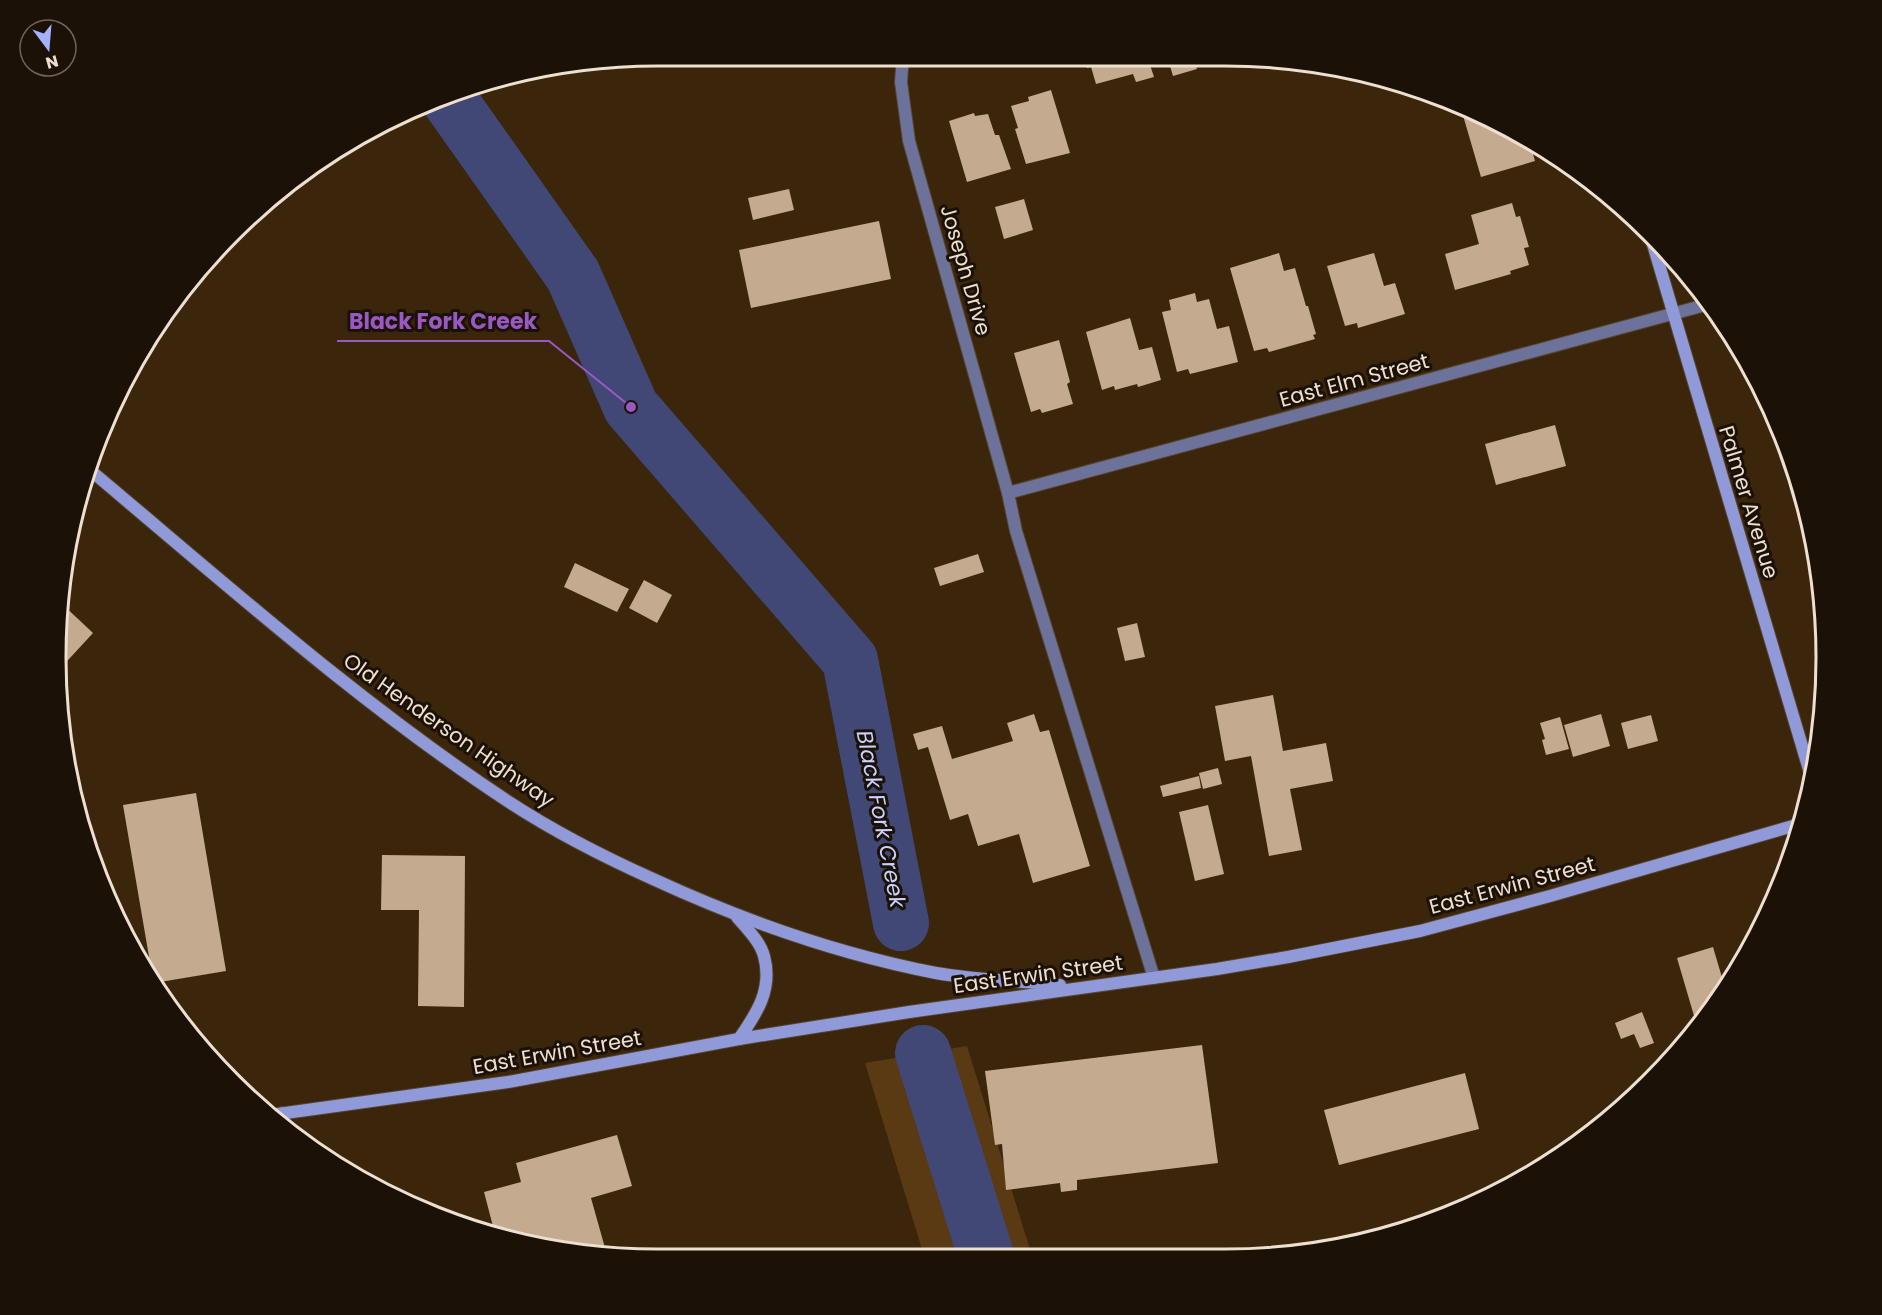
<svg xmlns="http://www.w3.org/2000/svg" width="1882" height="1315" viewBox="0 0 1882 1315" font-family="Poppins,sans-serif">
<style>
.green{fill:#593a13}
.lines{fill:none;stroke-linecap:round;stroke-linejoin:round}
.river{stroke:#424875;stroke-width:56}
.building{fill:#c4aa8e}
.lane-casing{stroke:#57442c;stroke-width:14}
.street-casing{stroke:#57442c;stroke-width:14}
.secondary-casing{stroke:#57442c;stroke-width:14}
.lane{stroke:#6c7299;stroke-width:12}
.street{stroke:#6c7299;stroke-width:12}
.secondary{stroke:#909ad8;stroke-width:12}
.labels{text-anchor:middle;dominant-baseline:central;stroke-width:6;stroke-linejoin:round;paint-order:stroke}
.street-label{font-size:21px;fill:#ede0d1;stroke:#1b1107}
.water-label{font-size:22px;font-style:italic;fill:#c9d1ff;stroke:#1b1107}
.rim{fill:none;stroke:#ede0d1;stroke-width:3}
.leader{fill:none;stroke:#9859c4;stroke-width:2}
.callout-dot{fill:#9859c4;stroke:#1b1107;stroke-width:2}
.callout-label{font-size:22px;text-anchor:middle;font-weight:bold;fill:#9859c4;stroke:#1b1107;stroke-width:6;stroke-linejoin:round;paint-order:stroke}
</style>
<rect width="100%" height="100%" fill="#3b260c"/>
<path class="green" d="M967 1046 1033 1259H925L865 1063Z"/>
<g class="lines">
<g class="river">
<path d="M446 95 573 275 631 407 850 660 901 923"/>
<path d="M923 1053 987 1259"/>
</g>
</g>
<g class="building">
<path d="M1084 56H1147L1154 77 1136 82 1133 74 1096 84 1091 67 1087 68Z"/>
<path d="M1167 56H1215L1195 62 1197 69 1173 76Z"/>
<path d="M1051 90 1070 153 1026 164 1015 129 1018 128 1011 106 1029 101 1028 97Z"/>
<path d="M1469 110 1491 118 1531 143H1530L1535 161 1481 177 1462 112Z"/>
<path d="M974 113 975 116 988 114 995 135H999L1011 169 967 182 949 121Z"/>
<path d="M789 189 794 210 753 220 748 198Z"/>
<path d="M1024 199 1033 230 1004 239 995 207Z"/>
<path d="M1512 203 1516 217 1520 216 1529 247 1524 248 1529 265 1510 271 1511 274 1455 290 1445 254 1479 244 1471 215Z"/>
<path d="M879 221 891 279 751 308 739 250Z"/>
<path d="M1279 253 1284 271 1295 268 1306 306H1308L1316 334 1313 335 1315 339 1269 352 1267 348 1254 351 1230 268Z"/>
<path d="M1374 253 1384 286 1395 283 1405 314 1358 328 1357 323 1345 326 1327 266Z"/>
<path d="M1195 293 1197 302 1209 299 1217 329 1229 326 1238 362 1190 374 1188 369 1177 372 1162 312 1171 310 1169 300Z"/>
<path d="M1130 318 1139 350 1152 347 1161 380 1138 387 1137 384 1115 390 1114 386 1102 390 1086 332Z"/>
<path d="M1059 340 1070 382 1067 384 1073 404 1042 413 1040 409 1031 412 1014 353Z"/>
<path d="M1555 425 1566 466 1496 485 1485 444Z"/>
<path d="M978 554 984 572 940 586 934 568Z"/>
<path d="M575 563 629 589 617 612 564 587Z"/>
<path d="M644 580 672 595 657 623 629 608Z"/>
<path d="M60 602 93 633 58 671Z"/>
<path d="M1137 623 1145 657 1125 661 1117 628Z"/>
<path d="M1273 695 1283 751 1326 743 1333 781 1290 789 1302 850 1269 856 1251 756 1225 761 1215 706Z"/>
<path d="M1034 714 1040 732 1049 730 1090 866 1033 883 1019 834 978 846 968 814 950 820 928 747 918 750 913 734 942 726 952 759 1013 741 1007 723Z"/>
<path d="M1601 714 1610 746 1573 757 1564 725Z"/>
<path d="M1651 715 1658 741 1628 749 1621 723Z"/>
<path d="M1560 717 1569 749 1546 755 1542 740 1545 739 1540 723Z"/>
<path d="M1218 768 1222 784 1203 789 1199 773Z"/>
<path d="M1199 776 1201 788 1163 797 1160 786Z"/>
<path d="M196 793 226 971 154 983 153 980 123 805Z"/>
<path d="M1208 805 1224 874 1195 881 1179 812Z"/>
<path d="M382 855 465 856 464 1007 418 1006 419 910H381Z"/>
<path d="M1713 947 1726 991 1697 1026 1677 958Z"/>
<path d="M1642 1012 1654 1043 1640 1048 1634 1034 1621 1039 1615 1023Z"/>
<path d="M1202 1045 1218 1163 1077 1180V1190L1061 1192 1060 1183 1006 1190 1002 1144 995 1145 985 1071Z"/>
<path d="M1465 1073 1479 1129 1339 1165 1324 1110Z"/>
<path d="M617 1135 632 1186 591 1198 607 1255 540 1248 495 1234 484 1192 521 1182 516 1163Z"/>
<path d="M780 1253 781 1259H758Z"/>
</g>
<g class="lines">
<g class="lane-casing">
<path id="lane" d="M1008 493 1016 531 1154 978"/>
</g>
<g class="street-casing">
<g id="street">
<path d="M903 56 901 82 909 141 1008 493 1709 304"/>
<path d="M282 1113 285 1127"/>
</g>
</g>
<g class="secondary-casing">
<g id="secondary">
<path d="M1649 231 1813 783"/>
<path d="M90 470C226 584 360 704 509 802 555 832 604 857 653 879 744 921 838 954 936 973 975 980 1020 981 1060 985"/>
<path d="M737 917C746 928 760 941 764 956 773 989 757 1013 739 1039"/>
<path d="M271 1115 508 1082 739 1039 909 1012 1217 969 1288 957 1420 931 1550 896 1800 824"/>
</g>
</g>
<use href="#lane" class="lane"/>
<use href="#street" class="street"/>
<use href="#secondary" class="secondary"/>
</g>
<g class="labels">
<g class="street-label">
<text transform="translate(966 270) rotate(74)">Joseph Drive</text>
<text transform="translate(1354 380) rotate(-15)">East Elm Street</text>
<text transform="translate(1749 502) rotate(73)">Palmer Avenue</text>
<text transform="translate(449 730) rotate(35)">Old Henderson Highway</text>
<text transform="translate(1512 885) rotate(-15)">East Erwin Street</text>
<text transform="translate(1038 974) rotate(-8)">East Erwin Street</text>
<text transform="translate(557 1052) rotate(-10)">East Erwin Street</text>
</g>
<g class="water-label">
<text transform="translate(881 819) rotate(79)">Black Fork Creek</text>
</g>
</g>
<path d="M0 0H1882V1315H0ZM657 66H1225A591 591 0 0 1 1816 657V658A591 591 0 0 1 1225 1249H657A591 591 0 0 1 66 658V657A591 591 0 0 1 657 66Z" fill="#1b1107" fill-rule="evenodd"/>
<path class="rim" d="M657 66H1225A591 591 0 0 1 1816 657V658A591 591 0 0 1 1225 1249H657A591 591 0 0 1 66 658V657A591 591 0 0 1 657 66Z"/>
<path class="leader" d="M631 407L549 341H337"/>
<circle class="callout-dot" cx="631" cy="407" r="6"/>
<g class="callout-label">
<text x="443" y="329">Black Fork Creek</text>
</g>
<g transform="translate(48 48) rotate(164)"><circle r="28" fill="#1b1107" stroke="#6f6458" stroke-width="1.5"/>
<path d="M0-4.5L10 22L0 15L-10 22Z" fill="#a6b1fc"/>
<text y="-9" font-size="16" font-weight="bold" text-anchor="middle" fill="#ede0d1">N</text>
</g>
</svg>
